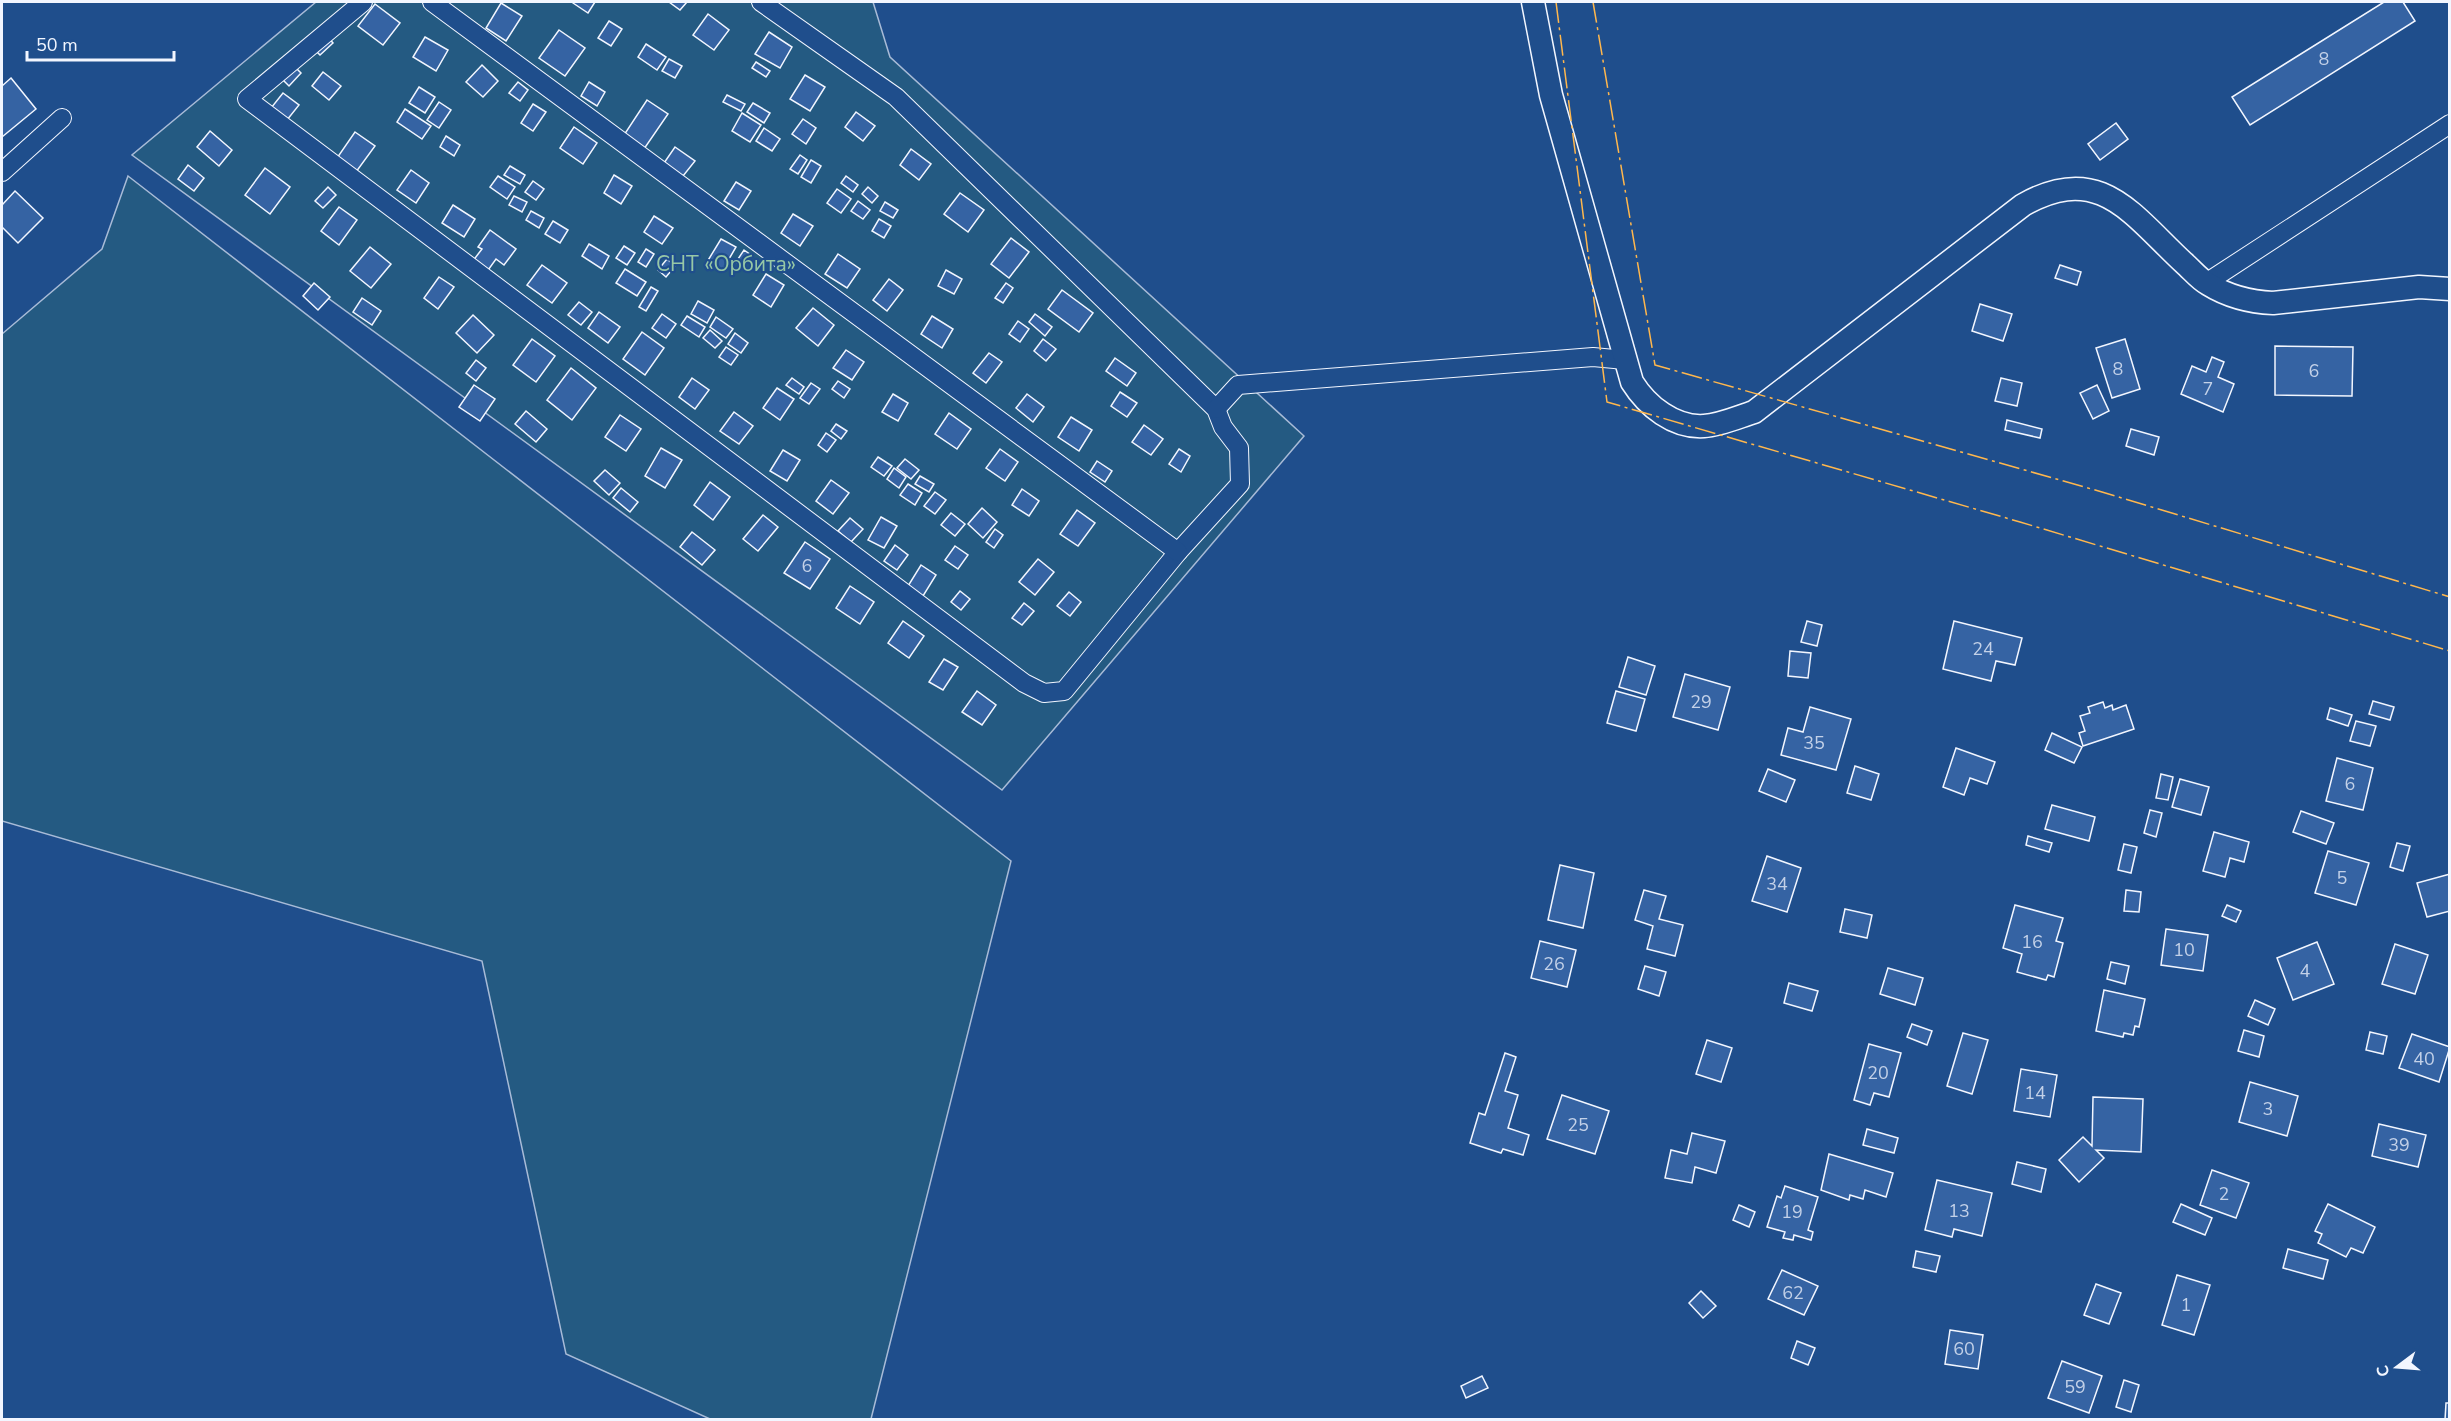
<svg xmlns="http://www.w3.org/2000/svg" width="2451" height="1421" viewBox="0 0 2451 1421" font-family="'Nunito Sans',sans-serif">
<style>
.green{fill:#245a82;stroke:#a8bbd7;stroke-width:1.5}
.building{fill:#3563a3;stroke:#f2f6ff;stroke-width:1.5}
.lines{fill:none;stroke-linecap:round;stroke-linejoin:round}
.minor-casing{stroke:#f2f6ff;stroke-width:20}
.tertiary-casing{stroke:#f2f6ff;stroke-width:25}
.minor{stroke:#1f4e8c;stroke-width:18}
.tertiary{stroke:#1f4e8c;stroke-width:22}
.power{stroke:#ffb74d;stroke-width:1.5;stroke-dasharray:21 4.5 3 4.5;stroke-linecap:butt}
.labels{text-anchor:middle;dominant-baseline:central;stroke-width:4.5;stroke-linejoin:round;paint-order:stroke}
.number-label{font-size:18px;fill:#c3d1e8}
.park-label{font-size:21px;fill:#97c8a6;stroke:#1f4e8c}
</style>
<rect width="100%" height="100%" fill="#1f4e8c"/>
<g class="green">
<path d="M316 2H873L890 57 1304 436 1002 790 132 155Z"/>
<path d="M128 176 1011 861 871 1419H710L566 1354 482 961 2 821V334L102 249Z"/>
</g>
<g class="building">
<path d="M574 2H595L588 13 573 3Z"/>
<path d="M669 2H687L680 10Z"/>
<path d="M2384 2H2403L2415 21 2250 125 2232 97Z"/>
<path d="M501 3 522 16 506 41 486 28Z"/>
<path d="M375 4 400 23 383 45 358 26Z"/>
<path d="M708 14 729 30 714 50 693 35Z"/>
<path d="M609 21 622 29 611 46 598 38Z"/>
<path d="M559 30 585 48 565 76 539 58Z"/>
<path d="M769 32 792 47 780 68 755 54Z"/>
<path d="M327 36 333 43 320 55 313 48Z"/>
<path d="M425 37 448 50 436 71 413 57Z"/>
<path d="M646 44 666 57 657 70 638 57Z"/>
<path d="M669 59 682 66 675 78 662 71Z"/>
<path d="M756 62 770 71 766 77 752 68Z"/>
<path d="M292 64 301 73 289 86 280 77Z"/>
<path d="M482 65 498 81 483 97 466 82Z"/>
<path d="M323 72 341 86 329 100 312 86Z"/>
<path d="M805 75 825 87 810 111 790 99Z"/>
<path d="M11 78 36 109 2 137V86Z"/>
<path d="M518 82 528 90 520 101 509 93Z"/>
<path d="M589 82 605 92 597 106 581 96Z"/>
<path d="M419 87 435 97 425 113 409 103Z"/>
<path d="M283 93 299 105 287 120 271 108Z"/>
<path d="M727 95 745 104 741 111 723 102Z"/>
<path d="M647 100 668 114 644 149 624 135Z"/>
<path d="M439 102 451 110 439 128 427 120Z"/>
<path d="M753 103 770 113 764 123 747 112Z"/>
<path d="M533 104 546 112 533 131 521 123Z"/>
<path d="M405 109 431 126 422 139 397 122Z"/>
<path d="M856 112 875 126 863 141 845 127Z"/>
<path d="M742 113 761 125 750 142 732 131Z"/>
<path d="M803 119 816 128 806 144 792 134Z"/>
<path d="M2116 123 2128 139 2100 160 2088 144Z"/>
<path d="M574 127 597 143 583 164 560 148Z"/>
<path d="M764 128 780 139 772 151 756 141Z"/>
<path d="M210 131 232 150 219 166 197 147Z"/>
<path d="M355 132 375 146 356 172 337 158Z"/>
<path d="M446 136 460 145 454 156 440 147Z"/>
<path d="M675 147 695 161 683 176 664 163Z"/>
<path d="M911 149 931 164 919 180 900 165Z"/>
<path d="M800 155 807 160 798 174 790 169Z"/>
<path d="M811 160 821 166 811 183 801 177Z"/>
<path d="M188 165 204 178 194 191 178 179Z"/>
<path d="M510 166 525 175 520 184 504 175Z"/>
<path d="M265 168 290 187 270 214 245 195Z"/>
<path d="M411 170 429 183 416 203 397 190Z"/>
<path d="M614 175 632 186 621 204 604 193Z"/>
<path d="M498 176 515 187 507 199 490 187Z"/>
<path d="M846 176 858 185 853 192 841 183Z"/>
<path d="M533 181 544 189 536 200 525 192Z"/>
<path d="M736 182 751 191 739 210 724 201Z"/>
<path d="M328 187 336 195 323 208 315 201Z"/>
<path d="M868 187 878 196 872 203 862 194Z"/>
<path d="M837 189 851 199 841 213 827 203Z"/>
<path d="M15 191 43 218 18 243 2 227V205Z"/>
<path d="M960 193 984 210 968 232 944 214Z"/>
<path d="M514 196 527 202 522 212 509 205Z"/>
<path d="M858 201 870 210 863 219 851 211Z"/>
<path d="M885 202 898 210 893 218 880 211Z"/>
<path d="M453 205 475 219 464 237 442 223Z"/>
<path d="M339 207 357 220 339 245 321 231Z"/>
<path d="M531 211 544 218 539 228 526 220Z"/>
<path d="M793 214 813 226 800 246 781 233Z"/>
<path d="M654 216 673 228 662 244 644 232Z"/>
<path d="M879 219 891 226 884 238 872 231Z"/>
<path d="M553 221 568 230 560 243 545 234Z"/>
<path d="M490 230 516 249 504 265 496 259 486 273 472 262 482 249 478 247Z"/>
<path d="M1011 238 1029 252 1009 278 991 264Z"/>
<path d="M721 239 736 247 722 271 707 262Z"/>
<path d="M589 244 609 256 602 269 582 256Z"/>
<path d="M624 246 635 253 627 265 616 258Z"/>
<path d="M370 247 391 264 371 288 350 271Z"/>
<path d="M646 249 654 254 646 267 638 262Z"/>
<path d="M744 250 751 255 743 267 736 262Z"/>
<path d="M838 254 860 269 847 288 825 274Z"/>
<path d="M667 259 675 266 666 277 658 270Z"/>
<path d="M542 265 567 283 552 303 527 285Z"/>
<path d="M2060 265 2081 272 2077 285 2055 278Z"/>
<path d="M625 269 646 282 637 296 616 283Z"/>
<path d="M946 270 962 279 954 294 938 286Z"/>
<path d="M766 274 784 285 771 307 753 295Z"/>
<path d="M439 277 454 287 438 309 424 298Z"/>
<path d="M889 279 903 290 887 311 873 300Z"/>
<path d="M314 283 330 297 318 310 303 296Z"/>
<path d="M1006 283 1013 288 1003 303 995 298Z"/>
<path d="M651 287 658 291 646 311 639 307Z"/>
<path d="M1062 290 1093 313 1079 332 1048 309Z"/>
<path d="M362 298 381 311 372 325 353 312Z"/>
<path d="M698 301 714 310 707 323 691 314Z"/>
<path d="M579 302 592 312 581 325 568 315Z"/>
<path d="M1980 304 2012 314 2003 341 1972 331Z"/>
<path d="M813 308 834 325 818 346 796 328Z"/>
<path d="M599 312 620 327 608 343 588 328Z"/>
<path d="M662 314 676 324 666 338 652 328Z"/>
<path d="M1035 314 1052 327 1045 336 1029 322Z"/>
<path d="M473 315 494 335 477 353 456 333Z"/>
<path d="M687 316 705 327 699 337 681 325Z"/>
<path d="M932 316 953 329 942 348 921 334Z"/>
<path d="M716 317 733 329 726 338 710 327Z"/>
<path d="M1018 321 1029 329 1020 342 1009 334Z"/>
<path d="M710 330 722 341 715 348 703 338Z"/>
<path d="M642 332 664 348 645 375 623 359Z"/>
<path d="M735 333 748 343 741 353 728 344Z"/>
<path d="M532 339 555 356 536 382 513 365Z"/>
<path d="M1043 339 1056 349 1046 361 1034 351Z"/>
<path d="M2125 339 2140 389 2112 398 2096 348Z"/>
<path d="M2275 346 2353 347 2352 396 2275 395Z"/>
<path d="M726 347 738 355 731 365 719 357Z"/>
<path d="M846 350 864 362 852 380 833 368Z"/>
<path d="M989 353 1002 362 986 383 973 373Z"/>
<path d="M2212 357 2224 362 2218 377 2234 384 2223 412 2181 394 2192 366 2206 372Z"/>
<path d="M1115 358 1136 373 1127 386 1106 371Z"/>
<path d="M476 360 486 368 476 381 466 373Z"/>
<path d="M571 368 596 388 572 420 547 400Z"/>
<path d="M692 378 709 390 695 409 679 397Z"/>
<path d="M792 378 804 387 799 394 786 385Z"/>
<path d="M2001 378 2022 383 2017 406 1995 401Z"/>
<path d="M838 381 850 389 844 398 832 389Z"/>
<path d="M811 383 820 389 809 404 800 398Z"/>
<path d="M474 385 495 399 480 421 459 407Z"/>
<path d="M2097 385 2109 411 2093 419 2080 393Z"/>
<path d="M777 388 794 399 780 420 763 408Z"/>
<path d="M1120 392 1137 403 1127 417 1111 406Z"/>
<path d="M893 394 908 403 898 421 882 412Z"/>
<path d="M1027 394 1044 407 1033 422 1016 408Z"/>
<path d="M526 411 547 429 536 442 515 424Z"/>
<path d="M734 412 753 426 739 444 720 431Z"/>
<path d="M949 413 971 429 957 449 935 434Z"/>
<path d="M620 415 641 429 626 451 605 437Z"/>
<path d="M1071 417 1092 430 1079 451 1058 437Z"/>
<path d="M2007 420 2042 429 2040 438 2005 430Z"/>
<path d="M836 424 847 431 841 439 831 431Z"/>
<path d="M1144 425 1163 439 1151 455 1132 442Z"/>
<path d="M2131 429 2159 437 2154 455 2126 446Z"/>
<path d="M826 433 836 440 827 452 818 445Z"/>
<path d="M661 448 682 460 665 488 645 476Z"/>
<path d="M1000 449 1018 462 1005 481 986 468Z"/>
<path d="M1179 449 1190 456 1181 472 1169 464Z"/>
<path d="M783 450 800 460 787 481 770 471Z"/>
<path d="M878 457 892 466 884 476 871 467Z"/>
<path d="M905 459 919 470 911 479 897 468Z"/>
<path d="M1097 461 1112 471 1105 482 1090 472Z"/>
<path d="M894 468 906 477 899 488 887 479Z"/>
<path d="M605 470 620 483 609 495 594 481Z"/>
<path d="M920 476 934 484 929 492 915 484Z"/>
<path d="M831 480 849 493 833 514 816 501Z"/>
<path d="M710 482 730 497 713 520 694 505Z"/>
<path d="M908 484 922 493 915 505 900 495Z"/>
<path d="M621 488 638 502 630 512 613 498Z"/>
<path d="M1022 489 1039 501 1029 516 1012 505Z"/>
<path d="M935 492 946 500 935 514 924 506Z"/>
<path d="M982 508 997 522 983 538 968 524Z"/>
<path d="M1077 510 1095 523 1078 546 1060 534Z"/>
<path d="M951 513 965 524 955 536 941 525Z"/>
<path d="M763 515 778 527 758 551 743 539Z"/>
<path d="M881 517 897 526 884 548 868 540Z"/>
<path d="M850 518 863 529 851 542 838 531Z"/>
<path d="M995 529 1003 535 994 548 986 542Z"/>
<path d="M692 532 715 550 702 565 680 547Z"/>
<path d="M805 542 830 559 810 589 784 573Z"/>
<path d="M895 545 908 555 897 570 884 561Z"/>
<path d="M955 546 968 555 958 569 945 560Z"/>
<path d="M1038 559 1054 572 1035 595 1019 582Z"/>
<path d="M921 565 936 575 923 596 908 586Z"/>
<path d="M850 586 874 602 860 624 836 608Z"/>
<path d="M960 591 970 599 961 610 951 602Z"/>
<path d="M1069 592 1081 602 1070 616 1057 606Z"/>
<path d="M1024 603 1034 611 1022 625 1012 618Z"/>
<path d="M903 621 924 636 909 658 888 643Z"/>
<path d="M1807 621 1822 625 1817 646 1801 642Z"/>
<path d="M1954 621 2022 638 2015 665 1996 661 1991 681 1943 669Z"/>
<path d="M1790 651 1811 653 1808 678 1788 676Z"/>
<path d="M1628 657 1655 666 1646 695 1619 687Z"/>
<path d="M944 659 958 667 943 690 929 682Z"/>
<path d="M1685 674 1730 687 1718 730 1673 717Z"/>
<path d="M977 691 996 705 982 725 962 712Z"/>
<path d="M1616 691 1645 699 1636 731 1607 723Z"/>
<path d="M2373 701 2394 707 2390 720 2369 714Z"/>
<path d="M2103 702 2105 708 2112 705 2113 710 2126 705 2134 729 2083 746 2079 733 2085 731 2080 716 2090 713 2088 707Z"/>
<path d="M1810 707 1851 719 1836 770 1781 755 1788 728 1803 732Z"/>
<path d="M2330 708 2352 715 2348 726 2327 719Z"/>
<path d="M2356 721 2376 726 2370 746 2350 741Z"/>
<path d="M2052 733 2082 747 2074 763 2045 750Z"/>
<path d="M1956 748 1995 762 1987 784 1970 778 1964 795 1943 787Z"/>
<path d="M2337 758 2373 768 2363 810 2326 801Z"/>
<path d="M1855 766 1879 774 1871 800 1847 793Z"/>
<path d="M1768 769 1795 780 1786 802 1759 791Z"/>
<path d="M2161 774 2173 777 2168 800 2156 798Z"/>
<path d="M2180 779 2209 787 2201 815 2172 807Z"/>
<path d="M2052 805 2095 817 2089 841 2045 829Z"/>
<path d="M2150 810 2162 813 2156 837 2144 833Z"/>
<path d="M2301 811 2334 823 2326 844 2293 832Z"/>
<path d="M2214 832 2249 842 2244 862 2230 858 2225 877 2203 871Z"/>
<path d="M2028 836 2052 843 2049 852 2026 845Z"/>
<path d="M2397 843 2410 846 2403 871 2390 867Z"/>
<path d="M2124 844 2137 847 2131 873 2118 870Z"/>
<path d="M2328 851 2369 863 2356 905 2315 893Z"/>
<path d="M1767 856 1801 868 1787 912 1752 901Z"/>
<path d="M1560 865 1594 873 1583 928 1548 920Z"/>
<path d="M2450 874V911L2427 917 2417 883Z"/>
<path d="M1644 890 1666 896 1659 919 1683 925 1675 956 1647 949 1653 926 1635 920Z"/>
<path d="M2126 890 2141 892 2139 912 2124 911Z"/>
<path d="M2015 905 2063 918 2056 941 2063 943 2054 977 2048 975 2046 980 2017 972 2022 954 2003 948Z"/>
<path d="M2227 905 2241 911 2236 922 2222 916Z"/>
<path d="M1845 909 1872 915 1867 938 1840 932Z"/>
<path d="M2166 929 2208 935 2203 971 2161 965Z"/>
<path d="M1540 941 1576 950 1567 987 1531 978Z"/>
<path d="M2317 942 2334 984 2293 1000 2277 958Z"/>
<path d="M2395 944 2428 955 2415 994 2382 984Z"/>
<path d="M2111 962 2129 966 2125 984 2107 979Z"/>
<path d="M1645 966 1666 972 1659 996 1638 989Z"/>
<path d="M1888 968 1923 978 1915 1005 1880 994Z"/>
<path d="M1789 983 1818 991 1812 1011 1784 1003Z"/>
<path d="M2104 990 2145 999 2139 1027 2135 1026 2133 1035 2124 1033 2123 1037 2096 1031Z"/>
<path d="M2255 1000 2275 1009 2268 1025 2248 1016Z"/>
<path d="M1912 1024 1932 1031 1927 1045 1907 1037Z"/>
<path d="M2244 1030 2264 1036 2259 1057 2238 1051Z"/>
<path d="M2370 1032 2387 1036 2383 1054 2366 1050Z"/>
<path d="M1963 1033 1988 1040 1972 1094 1947 1086Z"/>
<path d="M2412 1034 2450 1047 2439 1082 2399 1068Z"/>
<path d="M1707 1040 1732 1048 1721 1082 1696 1074Z"/>
<path d="M1869 1044 1901 1053 1889 1097 1874 1093 1870 1105 1854 1100Z"/>
<path d="M1505 1053 1516 1057 1505 1091 1518 1095 1508 1128 1529 1135 1523 1155 1503 1149 1501 1153 1470 1143 1479 1113 1485 1115Z"/>
<path d="M2021 1069 2057 1075 2050 1117 2014 1111Z"/>
<path d="M2250 1082 2298 1096 2287 1136 2239 1122Z"/>
<path d="M1562 1095 1609 1111 1595 1154 1547 1139Z"/>
<path d="M2093 1097 2143 1099 2141 1152 2096 1150 2104 1158 2079 1182 2059 1160 2083 1137 2092 1146Z"/>
<path d="M2379 1124 2426 1135 2418 1167 2372 1156Z"/>
<path d="M1867 1129 1898 1138 1894 1153 1863 1145Z"/>
<path d="M1692 1133 1725 1141 1716 1173 1695 1167 1692 1183 1665 1178 1671 1150 1687 1154Z"/>
<path d="M1829 1154 1893 1173 1886 1197 1865 1190 1863 1199 1850 1195 1849 1200 1821 1190Z"/>
<path d="M2017 1162 2046 1169 2041 1192 2012 1184Z"/>
<path d="M2212 1170 2249 1183 2236 1218 2200 1205Z"/>
<path d="M1937 1180 1992 1193 1982 1236 1954 1229 1952 1237 1925 1230Z"/>
<path d="M1785 1186 1818 1197 1808 1230 1813 1232 1811 1240 1794 1235 1793 1240 1783 1238 1785 1232 1767 1227 1777 1196 1781 1198Z"/>
<path d="M2181 1204 2212 1218 2205 1235 2173 1222Z"/>
<path d="M2328 1204 2375 1227 2363 1253 2351 1248 2346 1257 2318 1243 2322 1234 2315 1231Z"/>
<path d="M1739 1205 1755 1212 1749 1227 1733 1220Z"/>
<path d="M2288 1249 2328 1260 2323 1279 2283 1268Z"/>
<path d="M1916 1251 1940 1256 1936 1272 1913 1267Z"/>
<path d="M1782 1270 1818 1286 1804 1315 1768 1299Z"/>
<path d="M2177 1275 2210 1285 2194 1335 2162 1325Z"/>
<path d="M2096 1284 2121 1293 2109 1324 2084 1315Z"/>
<path d="M1701 1291 1716 1306 1703 1318 1689 1303Z"/>
<path d="M1950 1330 1983 1335 1978 1369 1945 1364Z"/>
<path d="M1797 1341 1815 1348 1808 1365 1791 1358Z"/>
<path d="M2062 1361 2102 1376 2089 1413 2048 1398Z"/>
<path d="M1482 1376 1488 1388 1466 1398 1461 1386Z"/>
<path d="M2124 1380 2139 1385 2131 1412 2116 1407Z"/>
<path d="M2446 1403H2450V1420H2445Z"/>
</g>
<g class="lines">
<g class="minor-casing">
<g id="minor">
<path d="M363 2 247 99 1024 683 1044 693 1064 691 1178 552 1240 484 1239 448 1223 427 1216 409 896 97 761 2"/>
<path d="M432 2 1178 552"/>
<path d="M2 172 62 118"/>
<path d="M2206 283 2450 124"/>
<path d="M1216 409 1238 385 1593 357 1625 360"/>
</g>
</g>
<g class="tertiary-casing">
<path id="tertiary" d="M1533 2 1551 95 1632 382C1647 406 1674 428 1704 426 1721 425 1738 417 1754 412L2023 205C2100 161 2132 215 2184 263 2192 270 2199 279 2208 284 2229 297 2249 302 2273 303L2419 287 2450 289"/>
</g>
<use href="#minor" class="minor"/>
<use href="#tertiary" class="tertiary"/>
<g class="power">
<path d="M1556 2 1607 402 2020 522 2450 651"/>
<path d="M1593 2 1655 365 2102 492 2450 597"/>
</g>
</g>
<g class="labels">
<g class="number-label">
<text x="2324" y="59">8</text>
<text x="2118" y="369">8</text>
<text x="2314" y="371">6</text>
<text x="2208" y="389">7</text>
<text x="807" y="566">6</text>
<text x="1983" y="649">24</text>
<text x="1701" y="702">29</text>
<text x="1814" y="743">35</text>
<text x="2350" y="784">6</text>
<text x="2342" y="878">5</text>
<text x="1777" y="884">34</text>
<text x="2032" y="942">16</text>
<text x="2184" y="950">10</text>
<text x="1554" y="964">26</text>
<text x="2305" y="971">4</text>
<text x="2424" y="1059">40</text>
<text x="1878" y="1073">20</text>
<text x="2035" y="1093">14</text>
<text x="2268" y="1109">3</text>
<text x="1578" y="1125">25</text>
<text x="2399" y="1145">39</text>
<text x="2224" y="1194">2</text>
<text x="1959" y="1211">13</text>
<text x="1792" y="1212">19</text>
<text x="1793" y="1293">62</text>
<text x="2186" y="1305">1</text>
<text x="1964" y="1349">60</text>
<text x="2075" y="1387">59</text>
</g>
<g class="park-label">
<text x="726" y="264">СНТ «Орбита»</text>
</g>
</g>
<rect width="2451" height="1421" fill="none" stroke="#f2f6ff" stroke-width="6"/>
<g transform="translate(2397 1367) rotate(254)" stroke="#1f4e8c" stroke-width="4.5" paint-order="stroke">
<path d="M0-4.5L10 22L0 15L-10 22Z" fill="#f2f6ff"/>
<text y="-9" font-size="16" font-weight="bold" text-anchor="middle" fill="#f2f6ff">С</text>
</g>
<path d="M27 51v9h147v-9" fill="none" stroke="#f2f6ff" stroke-width="3"/>
<text x="36" y="51" font-size="18" fill="#f2f6ff" stroke="#1f4e8c" stroke-width="4.5" paint-order="stroke">50 m</text>
</svg>
